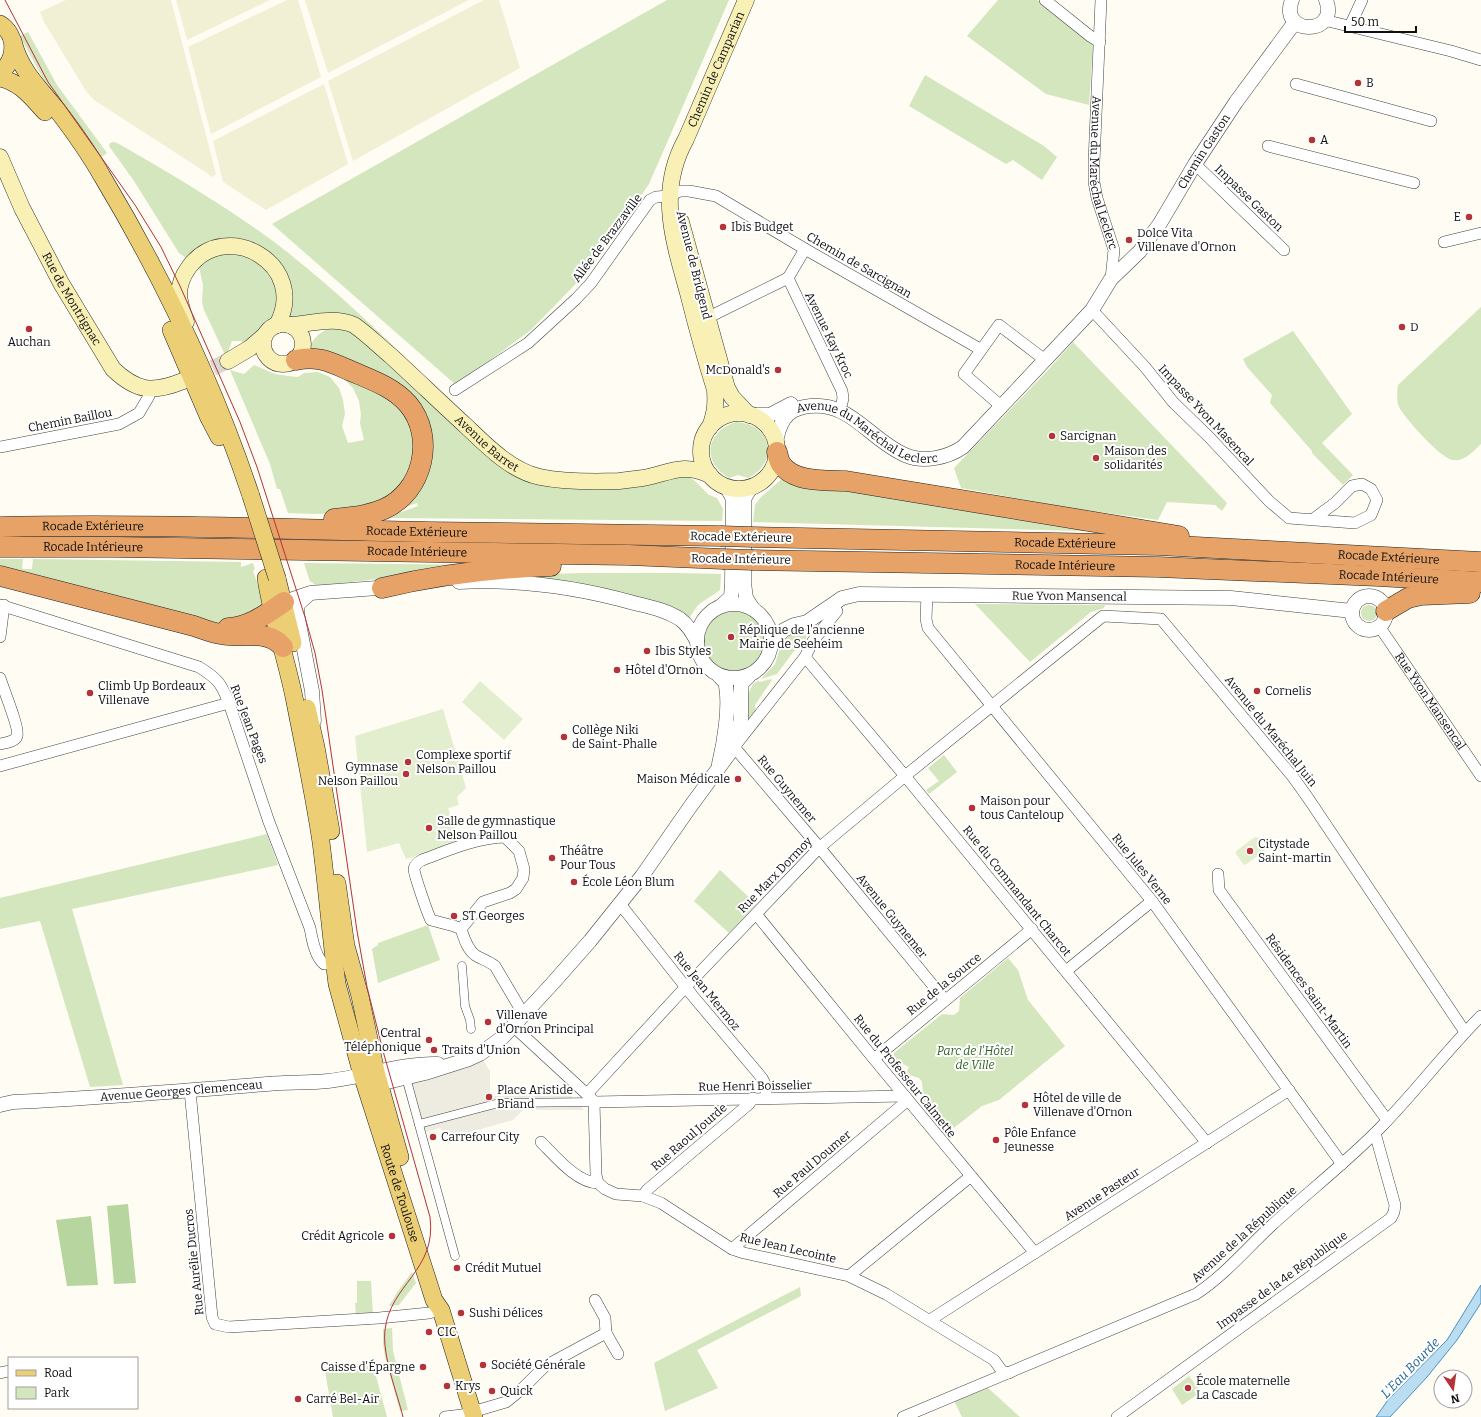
<svg xmlns="http://www.w3.org/2000/svg" width="1481" height="1417" viewBox="0 0 1481 1417" font-family="Bitter,serif">
<style>
.farmland{fill:#f2f0d4}
.green{fill:#d3e6be}
.forest{fill:#b7d59f}
.pitch{fill:#e3eecf}
.plaza{fill:#eeebe1}
.water{fill:#bbddf1;stroke:#4991c1}
.lines{fill:none;stroke-linecap:round;stroke-linejoin:round}
.secondary-tunnel{stroke:#dad8d1;stroke-width:16;stroke-dasharray:16 8;stroke-linecap:butt}
.pedestrian-casing{stroke:#424242;stroke-width:9}
.minor-casing{stroke:#424242;stroke-width:12}
.tertiary-casing{stroke:#424242;stroke-width:15}
.secondary-casing{stroke:#313131;stroke-width:17}
.primary-casing{stroke:#202020;stroke-width:18}
.motorway-casing{stroke:#202020;stroke-width:21}
.pedestrian{stroke:#fff;stroke-width:8}
.minor{stroke:#fff;stroke-width:11}
.tertiary{stroke:#fff;stroke-width:14}
.secondary{stroke:#f8f0b4;stroke-width:16}
.primary{stroke:#eccf74;stroke-width:17}
.motorway{stroke:#e7a267;stroke-width:20}
.tram{stroke:#b33339;stroke-width:1}
.primary-bridge-casing{stroke:#202020;stroke-width:18;stroke-linecap:butt}
.motorway-bridge-casing{stroke:#202020;stroke-width:21;stroke-linecap:butt}
.primary-bridge{stroke:#eccf74;stroke-width:17}
.motorway-bridge{stroke:#e7a267;stroke-width:20}
.poi-dot{fill:#b33339;stroke:#fff;stroke-width:1.5}
.labels{text-anchor:middle;dominant-baseline:central;stroke-width:4;stroke-linejoin:round;paint-order:stroke}
.street-label{font-size:12px;fill:#0f0f0f;stroke:#fff}
.poi-label{font-size:12px;fill:#0f0f0f;stroke:#fff;text-anchor:start}
.park-label{font-size:12px;font-style:italic;fill:#316225;stroke:#fff}
.water-label{font-size:13px;font-style:italic;fill:#236496;stroke:#fff}
</style>
<rect width="100%" height="100%" fill="#fefcf3"/>
<g class="farmland">
<path d="M66 0H171L216 174 213 177 94 100 86 91 44 22 40 12Z"/>
<path d="M176 0H270L187 40Z"/>
<path d="M287 0H298L321 77 211 134 188 47Z"/>
<path d="M305 0H469L328 73Z"/>
<path d="M484 0H499L520 68 353 161 328 81Z"/>
<path d="M324 84 348 164 266 210 223 182 213 141Z"/>
</g>
<g class="green">
<path d="M667 0H729L649 184 591 268 531 330 456 385 272 224Z"/>
<path d="M998 0H1037L1093 44 1089 105 1046 94 967 36Z"/>
<path d="M28 32 57 85 107 153 100 158 46 84 20 36Z"/>
<path d="M925 75 1044 146 1057 157 1042 180 1013 160 1006 164 909 106Z"/>
<path d="M114 142 119 144C171 174 224 205 273 241 349 299 415 367 482 434L355 318C335 310 328 318 309 320 301 322 292 319 284 317L287 311 258 247 191 258H186L179 253 134 181 109 146 110 143Z"/>
<path d="M232 252 262 264 279 293 275 318 268 322 261 328 256 339 247 346 241 341H232L226 357 204 310 202 302 203 285 199 267 212 257Z"/>
<path d="M1481 307V444C1473 451 1465 462 1453 460 1441 459 1407 420 1400 409 1396 401 1397 394 1398 385Z"/>
<path d="M333 327 352 330 521 476 684 473 696 482 709 495 717 498 723 509 722 521 391 518 388 517 418 506 417 503 388 513 407 500 418 411 308 354C312 339 317 333 333 327Z"/>
<path d="M1293 331 1352 414 1322 443 1353 475 1343 485 1312 453V451L1270 403 1272 395 1247 367 1243 359Z"/>
<path d="M1073 342 1227 503 1222 511 1215 505 1167 502 1158 520 1063 507 961 488 954 468 1050 368Z"/>
<path d="M254 365 275 374 288 376 298 377 304 373 318 372 330 377 339 388 343 400 345 414 342 426 348 443 364 440 360 423 361 414 359 401 353 388 336 371 391 396 413 424 415 467 391 498 345 513 316 514 288 513 280 489H277L270 464 230 370 244 374Z"/>
<path d="M736 422C772 424 780 462 748 478L738 475 729 478C701 462 706 431 736 422Z"/>
<path d="M783 478 1118 532 753 522 755 505 761 497Z"/>
<path d="M0 559H23L22 569H32L33 559 241 562V567L253 563 255 569 253 571 260 591 263 609 241 621 216 624 0 571Z"/>
<path d="M304 563 490 565 320 586 315 585 312 582H310Z"/>
<path d="M581 573H677L721 574 720 590 698 605 689 618 674 607 671 609 496 576Z"/>
<path d="M975 604 1105 605 1104 608 1091 612 1030 662Z"/>
<circle cx="1369" cy="613" r="8"/>
<circle cx="735" cy="641" r="32"/>
<path d="M802 632H805C808 637 805 642 803 647L794 651 777 674 761 679 775 664 782 642 791 635Z"/>
<path d="M771 679 772 680 755 705 756 713 750 719H748V694L753 684 758 681 760 682Z"/>
<path d="M944 755 957 772 929 794 926 790 939 781 928 768Z"/>
<path d="M267 834 278 865 72 909 123 1085 90 1087 40 921 0 929V898Z"/>
<path d="M720 870 756 904 729 933 694 901Z"/>
<path d="M428 925 440 960 378 983 372 949 378 945V943Z"/>
<path d="M1008 958 1018 970 1028 1000 1065 1046 999 1100 982 1106 946 1134 924 1108 922 1082 919 1078 906 1074 909 1067 901 1063 896 1071 892 1063 894 1053 942 1014 954 1015 959 1011 960 998Z"/>
<path d="M412 1272 416 1283 399 1305 389 1306 398 1291Z"/>
<path d="M357 1281H371L373 1315 356 1316 355 1303H357Z"/>
<path d="M800 1287 801 1296 697 1350 718 1388 665 1411 654 1363Z"/>
<path d="M392 1328 393 1351 408 1410 400 1411 385 1357 383 1343V1329Z"/>
<path d="M373 1365 387 1417H333L325 1371Z"/>
<path d="M1189 1376 1201 1392 1182 1405 1172 1389Z"/>
<path d="M988 1388 1020 1417H962L954 1401Z"/>
</g>
<g class="forest">
<path d="M128 1204 136 1283 114 1284 107 1206Z"/>
<path d="M91 1216 98 1285 67 1286 56 1220Z"/>
</g>
<g class="pitch">
<path d="M480 681 523 719 504 740 462 702Z"/>
<path d="M443 709 466 788 457 797 459 805 448 808 460 842 406 859 399 843 367 852 355 736Z"/>
<path d="M1255 837 1259 838 1265 847V851L1245 865 1243 864 1236 854V851Z"/>
</g>
<path class="plaza" d="M483 1060 490 1071V1096L556 1095 563 1087 584 1110H523L513 1120 457 1136 449 1137 440 1128 417 1134 402 1082Z"/>
<path class="water" d="M1481 1285V1303L1457 1340 1427 1377 1390 1417H1376L1388 1400 1447 1340Z"/>
<g class="lines">
<path class="secondary-tunnel" d="M191 378 228 361"/>
<g class="pedestrian-casing">
<g id="pedestrian">
<path d="M462 966 465 1006 470 1020 471 1029"/>
<path d="M407 1081 455 1256"/>
<path d="M419 1124 499 1103 594 1102"/>
</g>
</g>
<g class="minor-casing">
<g id="minor">
<path d="M1045 0 1090 36 1100 42"/>
<path id="s1" d="M1101 0 1094 162V182L1097 198 1114 250 1111 279"/>
<path d="M1324 20 1451 51 1481 60"/>
<path d="M1350 26 1362 0"/>
<path d="M1296 84 1431 121"/>
<path d="M1268 146 1414 183"/>
<path d="M1195 164 1284 250"/>
<path d="M1444 242 1481 233"/>
<path d="M788 278 842 391 843 398 842 403"/>
<path d="M788 278 805 249"/>
<path d="M1092 310 1145 367 1173 402 1210 438 1269 501 1289 518 1355 523 1371 515 1377 500 1371 489 1362 484 1352 486 1335 503 1312 520"/>
<path d="M707 318 788 278"/>
<path d="M455 390 528 343 576 299 591 283 650 200 656 197 669 196 680 191H689L716 196 805 249 980 349"/>
<path d="M1001 406 964 374 999 325 1045 360"/>
<path d="M0 447 119 424 139 413 149 396 150 389"/>
<path d="M927 594 926 619 928 628 1152 901 1342 1164"/>
<path d="M0 605 199 667C218 679 221 683 229 703L269 822 310 928C312 939 315 957 324 964L334 963 339 960"/>
<path d="M837 611 813 641 805 657 734 747 814 841 945 1000"/>
<path id="s2" d="M1379 626 1481 776"/>
<path d="M0 637 4 605"/>
<path d="M805 657 905 776 1207 1143"/>
<path d="M0 678C3 688 20 729 17 736 15 742 5 743 0 744"/>
<path d="M0 766 229 703"/>
<path d="M1218 874 1219 890 1387 1120"/>
<path d="M620 904 692 995 762 1078 766 1086V1098"/>
<path d="M756 914 874 1059 1035 1253"/>
<path d="M461 929 454 926 431 920C428 915 414 874 414 869 415 864 418 862 422 860 449 850 476 838 505 837L519 851 524 869 523 878 516 889 510 893 483 902 461 929C464 938 467 949 475 955 481 959 489 961 495 966L524 1015"/>
<path d="M1066 971 1152 901"/>
<path d="M513 1026 591 1098 594 1102 596 1175 598 1183"/>
<path d="M874 1059 1032 929"/>
<path d="M190 1091 212 1317 215 1324 229 1327 379 1318 429 1313 441 1310"/>
<path d="M587 1094 680 993 819 848 905 776 1103 616 1161 619 1293 777 1308 798 1465 1032"/>
<path d="M594 1102 905 1096"/>
<path d="M541 1142C555 1156 577 1183 598 1183L605 1189 616 1194 643 1196 661 1203 732 1249 744 1253 849 1276 886 1294 994 1360 1002 1371 1009 1373"/>
<path d="M643 1196 647 1190 749 1104 753 1098"/>
<path d="M732 1249 908 1100"/>
<path d="M849 1276 971 1176"/>
<path d="M595 1300 605 1318 606 1333"/>
<path d="M930 1320 1289 1090"/>
<path d="M0 1373 9 1371"/>
<path d="M445 1417 462 1415 506 1402 522 1389 545 1366 606 1333 618 1354"/>
<path d="M903 1417 1196 1294C1225 1275 1247 1248 1272 1225 1308 1192 1347 1162 1381 1127 1416 1091 1446 1051 1481 1016"/>
<path d="M1117 1417 1391 1218 1394 1212 1395 1205 1375 1133"/>
</g>
</g>
<g class="tertiary-casing">
<g id="tertiary">
<path d="M1292 0C1278 36 1340 36 1326 0"/>
<path d="M751 415H770L791 404"/>
<path id="s3" d="M776 442C779 425 785 410 804 407 849 398 868 439 905 455 923 463 947 458 963 447L1092 310 1111 279 1140 251 1149 238 1159 225 1195 164 1236 102 1295 22"/>
<path d="M459 582C518 579 577 587 634 603 650 607 666 610 680 619 688 625 692 632 697 641"/>
<path d="M309 594 298 604 297 613 312 691 314 721"/>
<path d="M279 596 284 602 310 593 391 587"/>
<circle cx="1369" cy="613" r="17"/>
<circle cx="734" cy="641" r="37"/>
<path d="M721 606 731 597 732 583 733 499 726 486"/>
<path d="M753 609 746 598 744 583V499L750 489 756 485"/>
<path id="s4" d="M772 641 784 630 794 625 807 622 842 598 859 594 1231 598 1352 611"/>
<path d="M719 676C722 679 726 682 726 686 730 707 724 743 719 764"/>
<path d="M371 1080 379 1084 425 1073 469 1059 480 1054 503 1037 552 984 590 941 642 876 690 807 734 747 741 719V684L749 676"/>
<path id="s5" d="M0 1105 13 1102C98 1098 183 1091 267 1084 288 1082 308 1083 328 1081 365 1077 401 1063 438 1064"/>
</g>
</g>
<g class="secondary-casing">
<g id="secondary">
<path id="s6" d="M0 157 22 208 61 283 113 369C137 392 153 393 183 381"/>
<path d="M681 222 727 388 732 397 749 415"/>
<path d="M186 322C183 313 180 305 179 295 179 285 183 275 189 267 226 217 310 265 277 325"/>
<circle cx="283" cy="344" r="20"/>
<path id="s7" d="M290 325C312 324 333 316 354 325 367 334 379 346 391 356 416 379 441 403 466 426 487 446 511 471 540 477 565 482 593 482 619 481 627 480 635 479 643 478 670 473 682 462 710 475"/>
<path d="M228 361 250 348 265 335"/>
<circle cx="739" cy="451" r="38"/>
<path id="s8" d="M710 427C715 413 716 405 715 390 705 358 696 325 688 293 673 239 657 191 686 139L746 0"/>
</g>
</g>
<g class="primary-casing">
<g id="primary">
<path d="M0 24C18 35 16 60 0 73"/>
<path d="M13 41C19 69 40 89 58 111 74 132 89 153 102 176 162 276 214 385 251 496"/>
<path d="M0 78C20 82 31 97 45 112"/>
<path d="M171 330 208 416 219 437"/>
<path id="s9" d="M266 578C272 619 287 660 295 702 304 748 314 795 321 842 327 889 331 937 337 984L362 1075 434 1300 441 1310 474 1417"/>
<path d="M277 578 293 643"/>
<path d="M307 708 316 747 331 831"/>
<path d="M337 883 346 946 360 996 376 1072 400 1157"/>
</g>
</g>
<g class="motorway-casing">
<g id="motorway">
<path d="M296 360C318 355 332 363 351 371 372 380 393 387 408 404 436 437 423 492 384 509 368 516 351 517 334 519"/>
<path d="M777 452C778 456 779 461 781 464 794 483 826 480 846 481L1179 536"/>
<path id="s10" d="M0 527C143 524 285 529 428 532 525 534 623 535 721 536"/>
<path id="s11" d="M752 537 1158 545 1481 562"/>
<path id="s12" d="M0 547H115L628 555 723 559"/>
<path id="s13" d="M753 560 1158 567 1378 576 1481 582"/>
<path d="M0 576 194 626C203 629 212 633 221 634 242 639 267 628 283 647"/>
<path d="M382 588C437 575 494 568 551 566"/>
<path d="M1386 611 1408 598 1421 595 1470 593"/>
<path d="M228 628C250 627 266 614 284 602"/>
</g>
</g>
<use href="#pedestrian" class="pedestrian"/>
<use href="#minor" class="minor"/>
<use href="#tertiary" class="tertiary"/>
<use href="#secondary" class="secondary"/>
<use href="#primary" class="primary"/>
<use href="#motorway" class="motorway"/>
<path class="tram" d="M5 0 48 82 135 205 161 247 180 286 240 422 257 467 305 617 315 653 322 690 357 931 367 987 383 1051 430 1217C437 1271 390 1284 385 1330 382 1356 397 1392 403 1417"/>
<g class="primary-bridge-casing">
<path id="primary-bridge" d="M251 496 277 578"/>
</g>
<g class="motorway-bridge-casing">
<g id="motorway-bridge">
<path d="M721 536 752 537"/>
<path d="M723 559 753 560"/>
</g>
</g>
<use href="#primary-bridge" class="primary-bridge"/>
<use href="#motorway-bridge" class="motorway-bridge"/>
</g>
<g class="poi-dot">
<circle cx="1358" cy="83" r="4"/>
<circle cx="1312" cy="140" r="4"/>
<circle cx="1469" cy="217" r="4"/>
<circle cx="723" cy="227" r="4"/>
<circle cx="1129" cy="240" r="4"/>
<circle cx="1402" cy="327" r="4"/>
<circle cx="29" cy="329" r="4"/>
<circle cx="778" cy="370" r="4"/>
<circle cx="1052" cy="436" r="4"/>
<circle cx="1096" cy="458" r="4"/>
<circle cx="731" cy="637" r="4"/>
<circle cx="647" cy="651" r="4"/>
<circle cx="617" cy="670" r="4"/>
<circle cx="1257" cy="691" r="4"/>
<circle cx="90" cy="693" r="4"/>
<circle cx="564" cy="737" r="4"/>
<circle cx="408" cy="762" r="4"/>
<circle cx="406" cy="774" r="4"/>
<circle cx="738" cy="779" r="4"/>
<circle cx="972" cy="808" r="4"/>
<circle cx="429" cy="828" r="4"/>
<circle cx="1250" cy="851" r="4"/>
<circle cx="552" cy="858" r="4"/>
<circle cx="574" cy="882" r="4"/>
<circle cx="454" cy="916" r="4"/>
<circle cx="488" cy="1022" r="4"/>
<circle cx="429" cy="1040" r="4"/>
<circle cx="434" cy="1050" r="4"/>
<circle cx="489" cy="1097" r="4"/>
<circle cx="1025" cy="1105" r="4"/>
<circle cx="433" cy="1137" r="4"/>
<circle cx="996" cy="1140" r="4"/>
<circle cx="392" cy="1236" r="4"/>
<circle cx="457" cy="1268" r="4"/>
<circle cx="461" cy="1313" r="4"/>
<circle cx="429" cy="1332" r="4"/>
<circle cx="483" cy="1365" r="4"/>
<circle cx="423" cy="1367" r="4"/>
<circle cx="447" cy="1386" r="4"/>
<circle cx="1188" cy="1388" r="4"/>
<circle cx="492" cy="1391" r="4"/>
<circle cx="298" cy="1399" r="4"/>
</g>
<g class="labels">
<g class="street-label">
<text stroke="none"><textPath href="#s8" startOffset="373">Chemin de Camparian</textPath></text>
<text stroke="none"><textPath href="#s3" startOffset="608">Chemin Gaston</textPath></text>
<text stroke="none"><textPath href="#s1" startOffset="174">Avenue du Maréchal Leclerc</textPath></text>
<text transform="translate(1249 198) rotate(44)">Impasse Gaston</text>
<text transform="translate(607 238) rotate(-53)">Allée de Brazzaville</text>
<text transform="translate(694 265) rotate(76)">Avenue de Bridgend</text>
<text transform="translate(859 265) rotate(30)">Chemin de Sarcignan</text>
<text stroke="none"><textPath href="#s6" startOffset="159">Rue de Montrignac</textPath></text>
<text transform="translate(829 335) rotate(64)">Avenue Kay Kroc</text>
<text transform="translate(1206 415) rotate(47)">Impasse Yvon Masencal</text>
<text transform="translate(70 420) rotate(-11)">Chemin Baillou</text>
<text stroke="none"><textPath href="#s3" startOffset="119">Avenue du Maréchal Leclerc</textPath></text>
<text stroke="none"><textPath href="#s7" startOffset="243">Avenue Barret</textPath></text>
<text stroke="none"><textPath href="#s10" startOffset="93">Rocade Extérieure</textPath></text>
<text stroke="none"><textPath href="#s10" startOffset="417">Rocade Extérieure</textPath></text>
<text transform="translate(741 537) rotate(1)">Rocade Extérieure</text>
<text stroke="none"><textPath href="#s11" startOffset="313">Rocade Extérieure</textPath></text>
<text stroke="none"><textPath href="#s12" startOffset="93">Rocade Intérieure</textPath></text>
<text stroke="none"><textPath href="#s12" startOffset="417">Rocade Intérieure</textPath></text>
<text stroke="none"><textPath href="#s11" startOffset="637">Rocade Extérieure</textPath></text>
<text transform="translate(741 559) rotate(1)">Rocade Intérieure</text>
<text stroke="none"><textPath href="#s13" startOffset="312">Rocade Intérieure</textPath></text>
<text stroke="none"><textPath href="#s13" startOffset="636">Rocade Intérieure</textPath></text>
<text stroke="none"><textPath href="#s4" startOffset="311">Rue Yvon Mansencal</textPath></text>
<text stroke="none"><textPath href="#s2" startOffset="91">Rue Yvon Mansencal</textPath></text>
<text transform="translate(249 724) rotate(69)">Rue Jean Pages</text>
<text transform="translate(1271 731) rotate(51)">Avenue du Maréchal Juin</text>
<text transform="translate(787 789) rotate(50)">Rue Guynemer</text>
<text transform="translate(1142 869) rotate(51)">Rue Jules Verne</text>
<text transform="translate(775 875) rotate(-46)">Rue Marx Dormoy</text>
<text transform="translate(1017 891) rotate(51)">Rue du Commandant Charcot</text>
<text transform="translate(892 916) rotate(51)">Avenue Guynemer</text>
<text transform="translate(944 984) rotate(-39)">Rue de la Source</text>
<text transform="translate(707 991) rotate(51)">Rue Jean Mermoz</text>
<text transform="translate(1309 991) rotate(54)">Résidences Saint-Martin</text>
<text transform="translate(905 1076) rotate(51)">Rue du Professeur Calmette</text>
<text transform="translate(755 1086) rotate(-1)">Rue Henri Boisselier</text>
<text stroke="none"><textPath href="#s5" startOffset="182">Avenue Georges Clemenceau</textPath></text>
<text transform="translate(689 1137) rotate(-41)">Rue Raoul Jourde</text>
<text transform="translate(812 1164) rotate(-40)">Rue Paul Doumer</text>
<text stroke="none"><textPath href="#s9" startOffset="631">Route de Toulouse</textPath></text>
<text transform="translate(1102 1194) rotate(-33)">Avenue Pasteur</text>
<text transform="translate(1244 1234) rotate(-42)">Avenue de la République</text>
<text transform="translate(788 1248) rotate(13)">Rue Jean Lecointe</text>
<text transform="translate(194 1262) rotate(-96)">Rue Aurélie Ducros</text>
<text transform="translate(1282 1280) rotate(-36)">Impasse de la 4e République</text>
</g>
<g class="poi-label">
<text x="1366" y="83">B</text>
<text x="1320" y="140">A</text>
<text x="1461" y="217" text-anchor="end">E</text>
<text x="731" y="227">Ibis Budget</text>
<text x="1137" y="233">Dolce Vita<tspan x="1137" dy="14">Villenave d'Ornon</tspan></text>
<text x="1410" y="327">D</text>
<text x="29" y="342" text-anchor="middle">Auchan</text>
<text x="770" y="370" text-anchor="end">McDonald's</text>
<text x="1060" y="436">Sarcignan</text>
<text x="1104" y="451">Maison des<tspan x="1104" dy="14">solidarités</tspan></text>
<text x="739" y="630">Réplique de l'ancienne<tspan x="739" dy="14">Mairie de Seeheim</tspan></text>
<text x="655" y="651">Ibis Styles</text>
<text x="625" y="670">Hôtel d'Ornon</text>
<text x="98" y="686">Climb Up Bordeaux<tspan x="98" dy="14">Villenave</tspan></text>
<text x="1265" y="691">Cornelis</text>
<text x="572" y="730">Collège Niki<tspan x="572" dy="14">de Saint-Phalle</tspan></text>
<text x="416" y="755">Complexe sportif<tspan x="416" dy="14">Nelson Paillou</tspan></text>
<text x="398" y="767" text-anchor="end">Gymnase<tspan x="398" dy="14">Nelson Paillou</tspan></text>
<text x="730" y="779" text-anchor="end">Maison Médicale</text>
<text x="980" y="801">Maison pour<tspan x="980" dy="14">tous Canteloup</tspan></text>
<text x="437" y="821">Salle de gymnastique<tspan x="437" dy="14">Nelson Paillou</tspan></text>
<text x="1258" y="844">Citystade<tspan x="1258" dy="14">Saint-martin</tspan></text>
<text x="560" y="851">Théâtre<tspan x="560" dy="14">Pour Tous</tspan></text>
<text x="582" y="882">École Léon Blum</text>
<text x="462" y="916">ST Georges</text>
<text x="496" y="1015">Villenave<tspan x="496" dy="14">d'Ornon Principal</tspan></text>
<text x="421" y="1033" text-anchor="end">Central<tspan x="421" dy="14">Téléphonique</tspan></text>
<text x="442" y="1050">Traits d'Union</text>
<text x="497" y="1090">Place Aristide<tspan x="497" dy="14">Briand</tspan></text>
<text x="1033" y="1098">Hôtel de ville de<tspan x="1033" dy="14">Villenave d'Ornon</tspan></text>
<text x="1004" y="1133">Pôle Enfance<tspan x="1004" dy="14">Jeunesse</tspan></text>
<text x="441" y="1137">Carrefour City</text>
<text x="384" y="1236" text-anchor="end">Crédit Agricole</text>
<text x="465" y="1268">Crédit Mutuel</text>
<text x="469" y="1313">Sushi Délices</text>
<text x="437" y="1332">CIC</text>
<text x="491" y="1365">Société Générale</text>
<text x="415" y="1367" text-anchor="end">Caisse d'Épargne</text>
<text x="1196" y="1381">École maternelle<tspan x="1196" dy="14">La Cascade</tspan></text>
<text x="455" y="1386">Krys</text>
<text x="500" y="1391">Quick</text>
<text x="306" y="1399">Carré Bel-Air</text>
</g>
<g class="park-label">
<text x="975" y="1051">Parc de l'Hôtel<tspan x="975" dy="14">de Ville</tspan></text>
</g>
<g class="water-label">
<text transform="translate(1410 1368) rotate(-46)">L'Eau Bourde</text>
</g>
</g>
<rect x="8" y="1357" width="130" height="52" fill="#ffffff" stroke="#9f9f9f"/>
<rect x="16" y="1370" width="20" height="6" fill="#eccf74" stroke="#9f9f9f"/>
<text x="44" y="1377" font-size="12" fill="#0f0f0f">Road</text>
<rect x="16" y="1387" width="20" height="12" fill="#d3e6be" stroke="#9f9f9f"/>
<text x="44" y="1397" font-size="12" fill="#0f0f0f">Park</text>
<g transform="translate(1453 1389) rotate(167)"><circle r="19" fill="#ffffff" stroke="#9f9f9f"/>
<path d="M0-3L7 15L0 10L-7 15Z" fill="#b33339"/>
<text y="-6" font-size="11" font-weight="bold" text-anchor="middle" fill="#0f0f0f">N</text>
</g>
<path d="M1345 26v6h71v-6" fill="none" stroke="#0f0f0f" stroke-width="2"/>
<text x="1351" y="26" font-size="12" fill="#0f0f0f" stroke="#ffffff" stroke-width="3" paint-order="stroke">50 m</text>
</svg>
